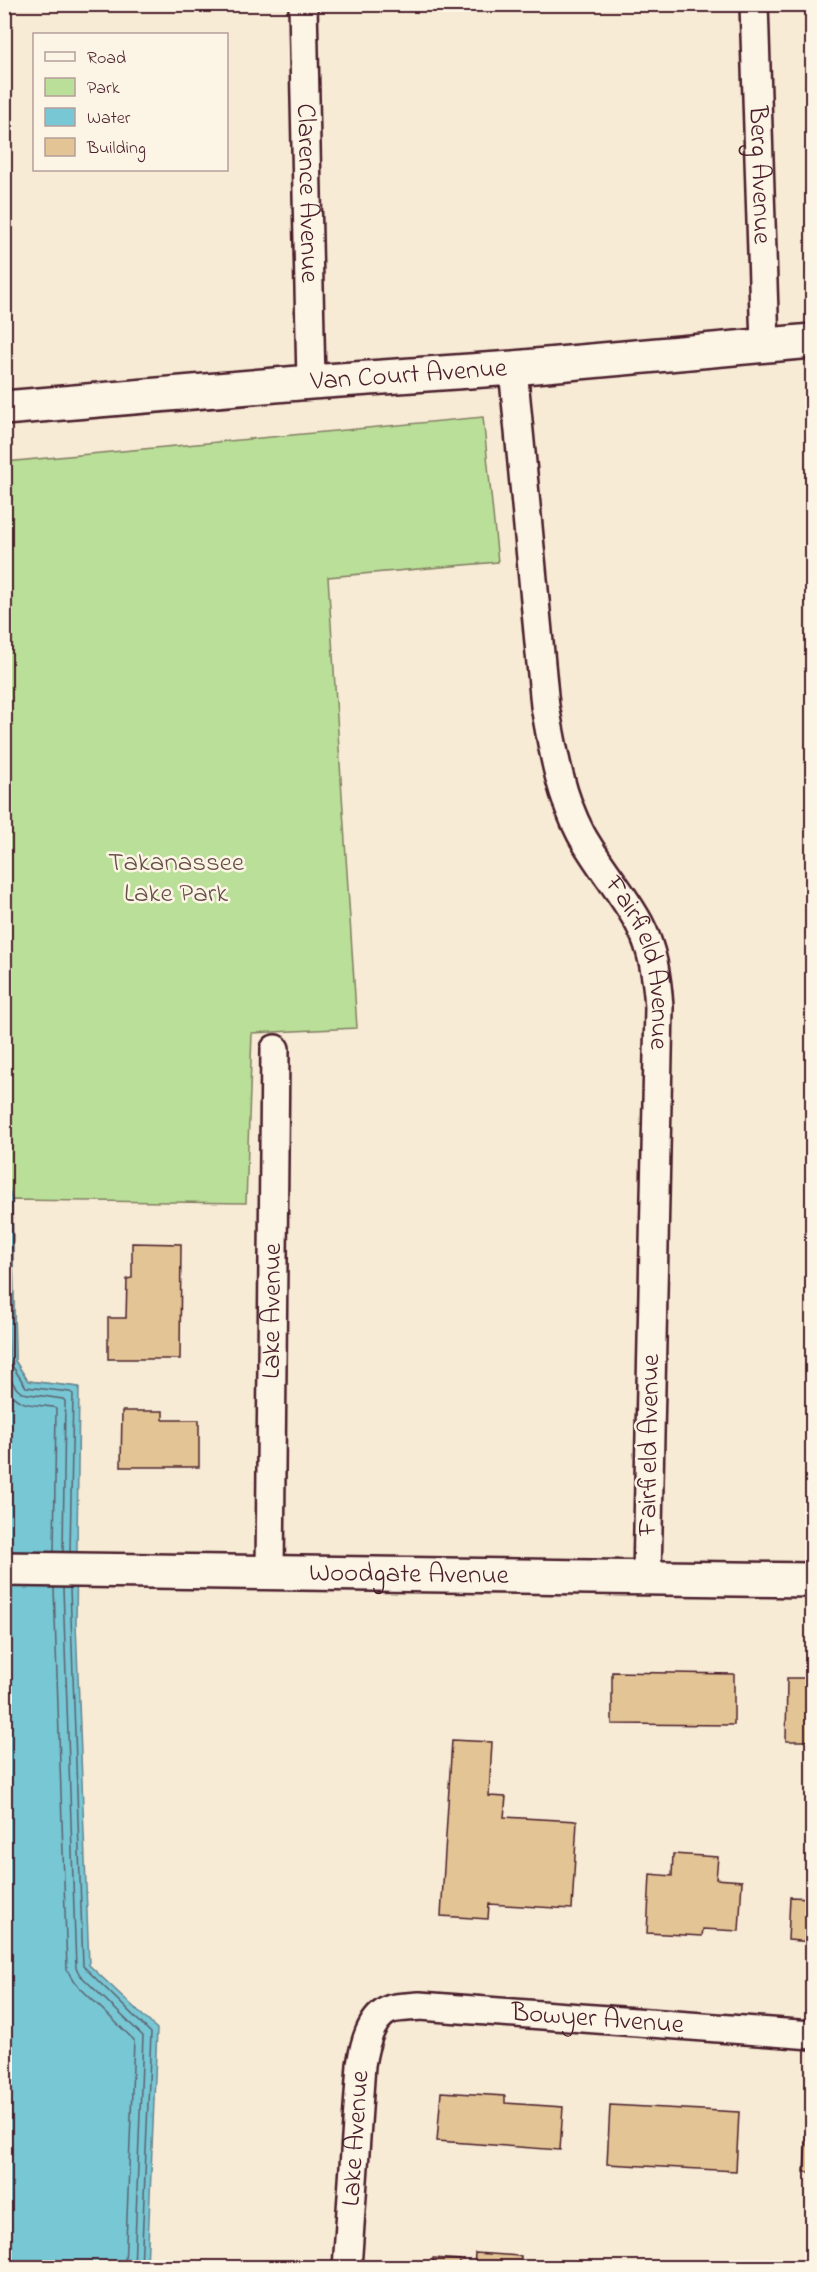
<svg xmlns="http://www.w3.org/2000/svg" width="817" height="2272" viewBox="0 0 817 2272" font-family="'Indie Flower',sans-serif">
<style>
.green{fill:#badf99;stroke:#827f62;stroke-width:1.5}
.water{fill:#78c7d4;stroke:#668490;stroke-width:1.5}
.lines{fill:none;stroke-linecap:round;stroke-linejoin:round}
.shore{stroke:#5c626f;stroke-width:1.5}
.building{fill:#e2c495;stroke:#4a1f2b;stroke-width:1.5}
.street-casing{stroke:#4a1f2b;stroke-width:32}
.secondary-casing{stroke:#4a1f2b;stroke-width:38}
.street{stroke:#fcf5e5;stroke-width:27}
.secondary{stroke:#fcf5e5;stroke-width:33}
.labels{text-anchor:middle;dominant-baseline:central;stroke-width:5;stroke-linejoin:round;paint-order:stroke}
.street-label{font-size:27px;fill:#4a1f2b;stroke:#fcf5e5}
.park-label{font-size:27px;fill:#664f46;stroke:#fcf5e5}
</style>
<rect width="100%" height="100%" fill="#f7ebd5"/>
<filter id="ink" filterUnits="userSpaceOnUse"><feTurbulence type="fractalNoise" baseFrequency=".0167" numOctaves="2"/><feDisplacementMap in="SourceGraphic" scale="12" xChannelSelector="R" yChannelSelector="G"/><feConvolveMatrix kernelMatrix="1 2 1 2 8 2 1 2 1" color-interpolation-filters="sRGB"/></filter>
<g filter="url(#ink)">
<path class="green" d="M483 417 498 562 328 577 357 1028 252 1033 246 1203 12 1200 15 1361 28 1381 79 1387 5 1534V462Z"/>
<path class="water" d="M4 1172 12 1200 15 1361 28 1381 79 1387 76 1623 89 1965 157 2029 147 2267H5Z"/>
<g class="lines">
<g class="shore">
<path d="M4 1195 9 1361 26 1387 70 1392 73 1394 70 1552"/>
<path d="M4 1370 17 1389 22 1393 63 1399 65 1401 63 1552"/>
<path d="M4 1386C18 1407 31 1404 53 1407L56 1409 54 1552"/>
<path d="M54 1588 67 1969 73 1981 134 2040 125 2268"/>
<path d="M63 1588 76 1968 80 1975 143 2036 134 2268"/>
<path d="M70 1588 83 1966 151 2033 141 2268"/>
</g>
</g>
<g class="building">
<path d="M132 1243 181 1244 180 1359H108V1318H126L127 1279 132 1278Z"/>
<path d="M122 1411H163V1420H199V1467H121Z"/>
<path d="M612 1672 734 1674V1725L612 1724Z"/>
<path d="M787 1678H812V1741H786Z"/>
<path d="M452 1740 492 1742 489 1796 506 1797 504 1817 577 1821 572 1909 489 1904 488 1919 441 1916Z"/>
<path d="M673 1854 718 1857 716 1879 742 1881 739 1931 703 1929 702 1936 647 1933 650 1874 672 1876Z"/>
<path d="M790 1897 812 1898V1942L788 1940Z"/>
<path d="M441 2092 505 2096V2103L563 2107 560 2150 437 2141Z"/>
<path d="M610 2105 739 2112 736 2171 607 2164Z"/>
<path d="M807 2122H812V2172H804Z"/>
<path d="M475 2253 521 2256V2265L556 2268H474Z"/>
<path d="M433 2258 460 2260V2268H433Z"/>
</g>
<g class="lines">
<g class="street-casing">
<g id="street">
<path id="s1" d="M303 4 311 382"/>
<path id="s2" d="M754 4 765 345"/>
<path id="s3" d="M513 368 545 706C553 750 560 794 581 834 598 865 622 892 639 923 653 949 657 978 659 1007L647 1577"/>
<path id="s4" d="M270 1573 275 1049"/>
<path id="s5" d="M347 2268 361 2065C364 2046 370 2017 391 2009 400 2007 411 2007 420 2006L812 2035"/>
</g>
</g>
<g class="secondary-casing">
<g id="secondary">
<path id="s6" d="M4 408 311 382 513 368 812 341"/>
<path id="s7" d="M4 1569 812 1580"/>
</g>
</g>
<use href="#street" class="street"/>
<use href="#secondary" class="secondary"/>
</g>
</g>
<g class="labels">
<g class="street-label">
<text stroke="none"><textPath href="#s2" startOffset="171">Berg Avenue</textPath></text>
<text stroke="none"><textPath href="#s1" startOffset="189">Clarence Avenue</textPath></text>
<text stroke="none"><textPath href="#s6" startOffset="406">Van Court Avenue</textPath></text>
<text stroke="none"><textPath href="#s3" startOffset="618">Fairfield Avenue</textPath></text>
<text stroke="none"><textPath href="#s4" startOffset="262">Lake Avenue</textPath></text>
<text transform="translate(650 1445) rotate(-89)">Fairfield Avenue</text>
<text stroke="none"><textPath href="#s7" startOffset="405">Woodgate Avenue</textPath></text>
<text stroke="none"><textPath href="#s5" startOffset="477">Bowyer Avenue</textPath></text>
<text stroke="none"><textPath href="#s5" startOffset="130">Lake Avenue</textPath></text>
</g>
<g class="park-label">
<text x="176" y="863">Takanassee<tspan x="176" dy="31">Lake Park</tspan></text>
</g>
</g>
<rect width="817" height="2272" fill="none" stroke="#fcf5e5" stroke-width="24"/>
<rect x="12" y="12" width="793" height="2248" fill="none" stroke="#4a1f2b" stroke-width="2" filter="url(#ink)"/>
<rect x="33" y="33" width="195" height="138" fill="#fcf5e5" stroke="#b59f9b" stroke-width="1.5"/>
<rect x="45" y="52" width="30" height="9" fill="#fcf5e5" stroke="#b59f9b" stroke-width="1.5"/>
<text x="87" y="63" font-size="18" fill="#4a1f2b">Road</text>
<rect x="45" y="78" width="30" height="18" fill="#badf99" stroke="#b59f9b" stroke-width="1.5"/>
<text x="87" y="93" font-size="18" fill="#4a1f2b">Park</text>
<rect x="45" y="108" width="30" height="18" fill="#78c7d4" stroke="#b59f9b" stroke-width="1.5"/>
<text x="87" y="123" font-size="18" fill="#4a1f2b">Water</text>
<rect x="45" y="138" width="30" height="18" fill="#e2c495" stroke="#b59f9b" stroke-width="1.5"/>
<text x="87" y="153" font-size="18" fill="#4a1f2b">Building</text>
</svg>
